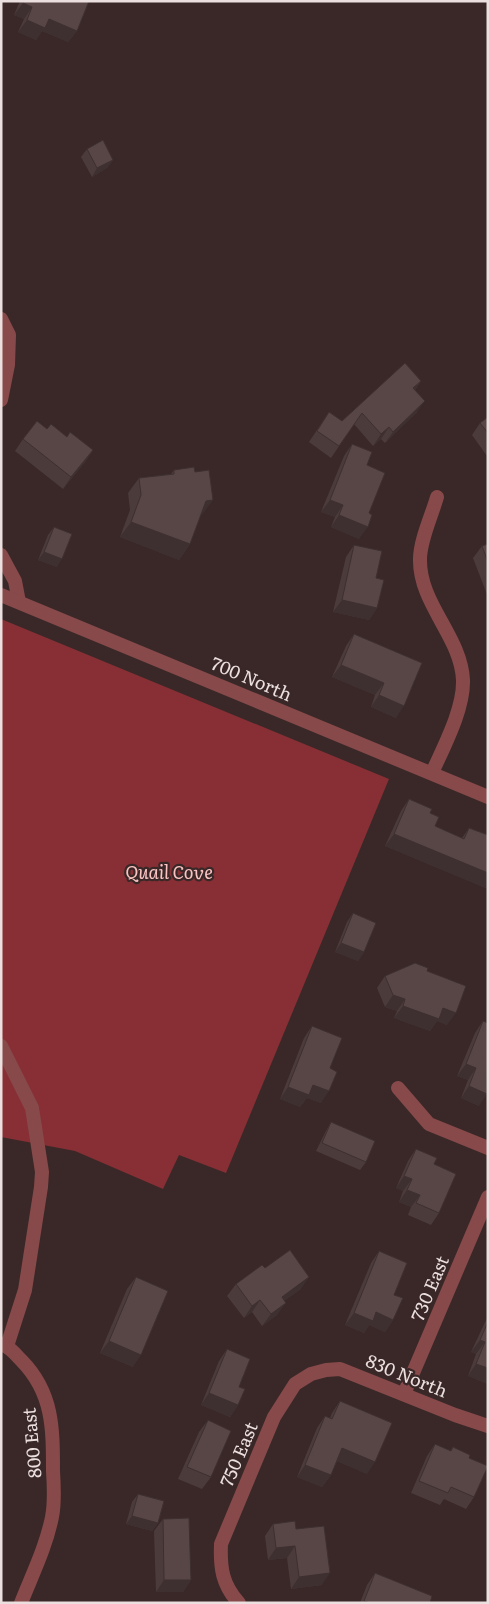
<svg xmlns="http://www.w3.org/2000/svg" width="489" height="1604" viewBox="0 0 489 1604" font-family="Literata,serif">
<style>
.green{fill:#872f35}
.lines{fill:none;stroke-linecap:round;stroke-linejoin:round}
.minor{stroke:#87494a;stroke-width:14}
.tertiary{stroke:#87494a;stroke-width:14}
.wall{fill:#4c3b3b}
.shaded-wall{fill:#3e3030}
.building{fill:#584545;stroke:#3e3030}
.labels{text-anchor:middle;dominant-baseline:central;stroke-width:4.5;stroke-linejoin:round;paint-order:stroke}
.street-label{font-size:18px;fill:#ebdfdf;stroke:#392827}
.park-label{font-size:18px;font-style:italic;fill:#fbc4c3;stroke:#392827}
</style>
<rect width="100%" height="100%" fill="#392827"/>
<path class="green" d="M1 619 389 779 226 1173 179 1155 163 1189 75 1151 1 1137Z"/>
<g class="lines">
<g class="minor">
<path d="M1 319 9 335 8 365 1 400"/>
<path d="M1 555 15 581 19 602"/>
<path d="M432 773C444 746 464 709 463 680 461 636 419 604 420 559 420 540 432 515 437 497"/>
<path d="M1 1046 32 1108 42 1172 41 1187 25 1290 7 1346"/>
<path d="M398 1088 429 1124 488 1148"/>
<path d="M1 1344C10 1347 15 1354 22 1361 53 1393 53 1428 53 1471 54 1486 55 1502 52 1517 46 1547 32 1575 21 1603"/>
<path d="M404 1394 488 1197"/>
<path d="M239 1603C222 1585 220 1567 221 1544L274 1417 295 1384 311 1374 326 1370 340 1369 455 1415 488 1426"/>
</g>
<path class="tertiary" d="M1 595 488 797"/>
</g>
<g class="wall">
<path d="M20 1H89L77 31 68 42 42 31 36 40 18 32 24 19 14 15Z"/>
<path d="M87 149 113 160 107 168 92 177 81 157Z"/>
<path d="M421 381 415 390 417 412 385 443 381 439 373 446 354 424 331 458 309 442 329 412 342 421Z"/>
<path d="M488 417V456H487L472 435 480 423Z"/>
<path d="M47 429 67 437 93 450 85 462 63 489 15 451 23 439Z"/>
<path d="M352 444 367 465 369 513 359 539 331 527 335 517 321 512 344 456Z"/>
<path d="M174 470 202 515H200L190 544 179 560 120 537 130 510 128 493 139 478 171 474Z"/>
<path d="M54 527 57 567 38 560 48 535Z"/>
<path d="M488 544V597L473 558 482 546Z"/>
<path d="M354 545 376 578 377 608 369 620 333 612 346 557Z"/>
<path d="M354 634 422 663 396 718 371 707 375 695 332 677 346 646Z"/>
<path d="M409 799 430 813 435 826 462 838 469 828 488 835V889L385 846 401 811Z"/>
<path d="M353 913 364 952 358 961 335 952 347 922Z"/>
<path d="M427 971 447 1025 437 1021 430 1031 394 1018 397 1011 385 1007 377 988 385 976Z"/>
<path d="M483 1021 479 1106 461 1098 468 1080 457 1076 475 1033Z"/>
<path d="M312 1026 330 1068 321 1103 307 1098 300 1107 280 1099 304 1038Z"/>
<path d="M331 1122 366 1162 360 1170 316 1151 326 1131Z"/>
<path d="M416 1149 434 1164 439 1213 431 1225 408 1215 411 1207 399 1202 403 1191 396 1188 408 1161Z"/>
<path d="M379 1251 394 1295 393 1320 385 1332 369 1325 364 1333 345 1325 371 1263Z"/>
<path d="M265 1268 301 1289 284 1301 277 1315 262 1326 252 1312 244 1318 227 1296 236 1284Z"/>
<path d="M136 1277 133 1367 100 1353 127 1289Z"/>
<path d="M488 1316V1384L468 1376 476 1354 471 1352Z"/>
<path d="M227 1349 238 1405 230 1417 201 1405 219 1361Z"/>
<path d="M340 1401 367 1474 337 1461 331 1475 322 1487 297 1477 317 1428 325 1416 330 1418 332 1413Z"/>
<path d="M208 1420 211 1477 202 1489 178 1479 199 1432Z"/>
<path d="M435 1444 450 1451 453 1447 469 1458 474 1497 466 1509 444 1499 440 1505 411 1493 427 1456Z"/>
<path d="M138 1494 158 1523 152 1531 126 1524 132 1502Z"/>
<path d="M163 1519 191 1580 183 1592H156L154 1531Z"/>
<path d="M273 1524 296 1529 322 1585 291 1589 287 1558 268 1560 265 1536Z"/>
<path d="M375 1573 430 1603H360L367 1585Z"/>
</g>
<g class="shaded-wall">
<path d="M23 3 32 7 24 19 14 15Z"/>
<path d="M49 19 77 31 68 42 42 31 36 40 18 32 27 20Z"/>
<path d="M113 160 107 168 92 177 97 168Z"/>
<path d="M421 381 413 392V388Z"/>
<path d="M425 401 417 412 385 443 393 432Z"/>
<path d="M389 427 381 439 373 446 381 434Z"/>
<path d="M93 450 85 462 63 489 71 477Z"/>
<path d="M213 500 202 515 195 516 206 501Z"/>
<path d="M330 500 343 505 335 517 321 512Z"/>
<path d="M339 515 368 527 359 539 331 527Z"/>
<path d="M131 522 190 544 179 560 120 537Z"/>
<path d="M44 552 62 559 57 567 38 560Z"/>
<path d="M342 600 377 608 369 620 333 612Z"/>
<path d="M341 665 384 683 375 695 332 677Z"/>
<path d="M379 695 404 706 396 718 371 707Z"/>
<path d="M394 834 488 873V889L385 846Z"/>
<path d="M341 943 364 952 358 961 335 952Z"/>
<path d="M393 995 405 999 397 1011 385 1007Z"/>
<path d="M403 1006 443 1008 456 1013 447 1025 437 1021 430 1031 394 1018Z"/>
<path d="M466 1064 476 1068 468 1080 457 1076Z"/>
<path d="M313 1085 329 1091 321 1103 307 1098 300 1107 280 1099 288 1087Z"/>
<path d="M469 1086 487 1094 479 1106 461 1098Z"/>
<path d="M404 1176 412 1179 403 1191 396 1188Z"/>
<path d="M407 1190 420 1195 411 1207 399 1202Z"/>
<path d="M309 1277 301 1289 273 1309 282 1297Z"/>
<path d="M260 1300 252 1312 244 1318 252 1306Z"/>
<path d="M286 1303 277 1315 262 1326 271 1314Z"/>
<path d="M376 1312 393 1320 385 1332 369 1325 364 1333 345 1325 354 1313Z"/>
<path d="M480 1340 485 1342 476 1354 471 1352Z"/>
<path d="M109 1341 141 1355 133 1367 100 1353Z"/>
<path d="M476 1364 488 1368V1384L468 1376Z"/>
<path d="M209 1393 238 1405 230 1417 201 1405Z"/>
<path d="M342 1448 375 1462 367 1474 334 1460Z"/>
<path d="M305 1465 331 1475 322 1487 297 1477Z"/>
<path d="M132 1516 158 1523 152 1531 126 1524Z"/>
<path d="M295 1546 287 1558 268 1560 276 1548Z"/>
<path d="M330 1573 322 1585 291 1589 299 1577Z"/>
<path d="M164 1580H191L183 1592H156Z"/>
</g>
<g class="building">
<path d="M23 1H89L77 31 49 19 45 28 27 20 32 7 23 3Z"/>
<path d="M103 140 113 160 97 168 87 149Z"/>
<path d="M405 363 421 381 413 388 425 401 393 432 389 427 381 434 362 413 339 446 317 431 329 412 342 421Z"/>
<path d="M488 417V433L480 423Z"/>
<path d="M37 421 47 429 51 424 67 437 70 432 93 450 71 477 23 439Z"/>
<path d="M352 444 372 452 367 465 385 473 369 513 372 515 368 527 339 515 343 505 330 500Z"/>
<path d="M194 467 195 472 209 470 213 500 206 501 190 544 131 522 141 495 139 478 174 474V470Z"/>
<path d="M54 527 72 534 62 559 44 552Z"/>
<path d="M488 544V562L482 546Z"/>
<path d="M354 545 382 551 376 578 384 580 377 608 342 600Z"/>
<path d="M354 634 422 663 404 706 379 695 384 683 341 665Z"/>
<path d="M409 799 432 809 430 813 439 817 435 826 464 839 469 828 488 835V873L394 834Z"/>
<path d="M353 913 376 923 364 952 341 943Z"/>
<path d="M415 963 428 968 427 971 466 986 456 1013 443 1008 439 1019 403 1006 405 999 393 995 385 976Z"/>
<path d="M483 1021 488 1023 487 1094 469 1086 476 1068 466 1064Z"/>
<path d="M312 1026 342 1038 330 1068 337 1072 329 1091 313 1085 309 1095 288 1087Z"/>
<path d="M331 1122 375 1141 366 1162 322 1143Z"/>
<path d="M416 1149 437 1158 434 1164 456 1174 439 1213 416 1203 420 1195 407 1190 412 1179 404 1176Z"/>
<path d="M290 1250 309 1277 282 1297 286 1303 271 1314 260 1300 252 1306 236 1284 262 1265 265 1268Z"/>
<path d="M379 1251 407 1263 394 1295 403 1298 393 1320 376 1312 373 1321 354 1313Z"/>
<path d="M136 1277 168 1291 141 1355 109 1341Z"/>
<path d="M488 1322V1368L476 1364 485 1342 480 1340Z"/>
<path d="M227 1349 250 1359 239 1387 245 1389 238 1405 209 1393Z"/>
<path d="M340 1401 392 1423 375 1462 342 1448 331 1475 305 1465 325 1416 332 1419Z"/>
<path d="M208 1420 231 1431 211 1477 187 1467Z"/>
<path d="M435 1444 451 1451 453 1447 470 1455 469 1458 488 1466 474 1497 451 1487 448 1493 419 1481Z"/>
<path d="M138 1494 164 1501 158 1523 132 1516Z"/>
<path d="M189 1518 191 1580H164L163 1519Z"/>
<path d="M295 1521 296 1529 324 1526 330 1573 299 1577 295 1546 276 1548 273 1524Z"/>
<path d="M375 1573 432 1596 430 1603H370L364 1601Z"/>
</g>
<g class="labels">
<g class="street-label">
<text transform="translate(252 678) rotate(23)">700 North</text>
<text transform="translate(429 1288) rotate(-67)">730 East</text>
<text transform="translate(407 1375) rotate(22)">830 North</text>
<text transform="translate(31 1443) rotate(-95)">800 East</text>
<text transform="translate(238 1454) rotate(-67)">750 East</text>
</g>
<g class="park-label">
<text x="169" y="871">Quail Cove</text>
</g>
</g>
<rect width="489" height="1604" fill="none" stroke="#ebdfdf" stroke-width="5"/>
</svg>
